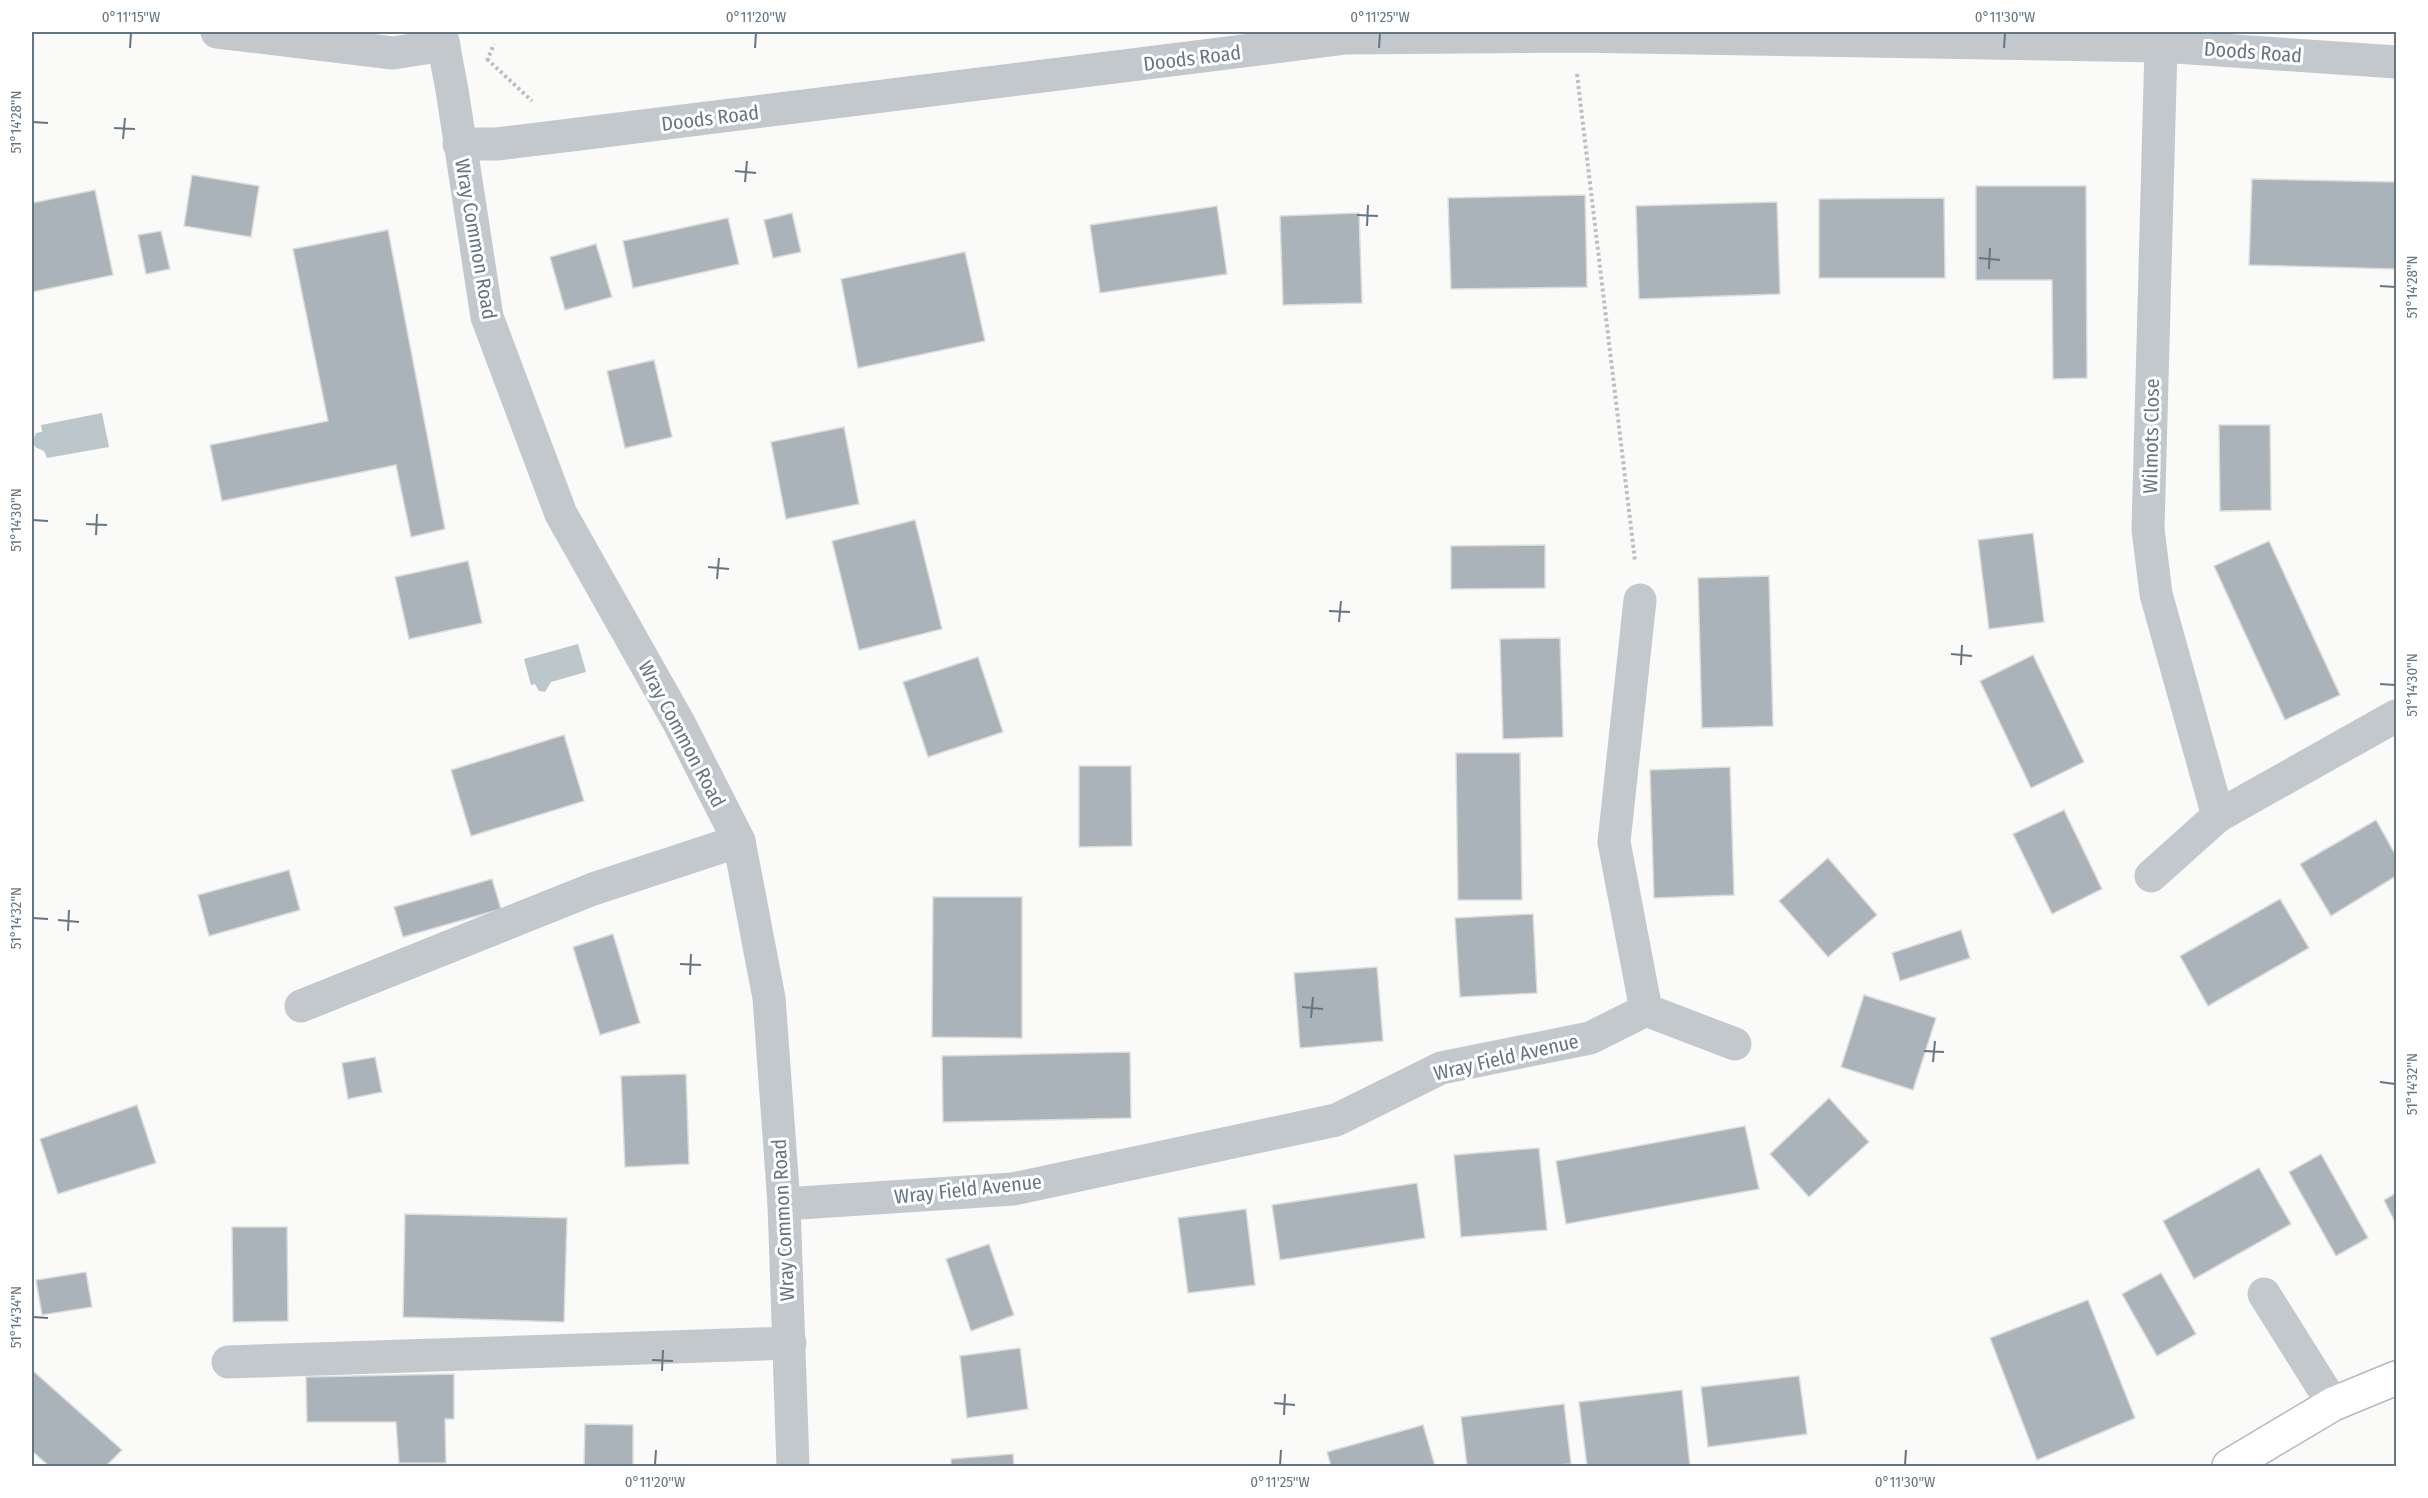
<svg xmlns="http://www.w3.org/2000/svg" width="2428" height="1498" viewBox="0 0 2428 1498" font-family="'Fira Sans Condensed',sans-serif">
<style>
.water{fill:#bbc7cb}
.building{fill:#aab3b9;stroke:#dcdcda;stroke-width:1.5}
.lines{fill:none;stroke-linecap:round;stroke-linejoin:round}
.major-casing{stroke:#b5babe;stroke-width:36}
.path{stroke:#bbbfc2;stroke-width:4;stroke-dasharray:3 3;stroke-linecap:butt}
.minor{stroke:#c3c8cc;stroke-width:33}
.major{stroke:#fff;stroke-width:33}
.ticks{fill:none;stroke:#657683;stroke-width:2}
.labels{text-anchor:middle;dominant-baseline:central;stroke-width:6;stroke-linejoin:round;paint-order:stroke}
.street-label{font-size:20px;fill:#657683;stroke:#fff}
.neatline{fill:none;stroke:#657683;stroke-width:2}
.ticks-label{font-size:15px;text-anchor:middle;fill:#657683}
</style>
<rect width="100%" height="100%" fill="#fafaf8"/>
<g class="water">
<path d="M102 413 109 447 47 458 44 451 35 447 33 441 36 433 42 432 41 425Z"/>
<path d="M578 644 586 672 551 682 545 692 539 691 535 684 531 685 524 659Z"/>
</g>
<g class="building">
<path d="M192 175 259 186 251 237 184 226Z"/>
<path d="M2252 179 2396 182V269L2249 265Z"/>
<path d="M1976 186H2086L2087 378 2053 379 2052 280H1976Z"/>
<path d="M95 190 113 275 32 292V203Z"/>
<path d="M1585 195 1587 287 1451 289 1448 198Z"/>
<path d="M1944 198 1945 278H1819V199Z"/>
<path d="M1777 202 1780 294 1639 299 1636 206Z"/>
<path d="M1217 206 1227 274 1100 293 1090 225Z"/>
<path d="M792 213 801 252 773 258 764 220Z"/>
<path d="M1359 213 1362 303 1283 305 1280 216Z"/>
<path d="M728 218 739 264 633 288 623 241Z"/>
<path d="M388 230 445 529 411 537 396 465 222 501 210 445 328 421 293 249Z"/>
<path d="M161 231 170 269 146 274 138 235Z"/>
<path d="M596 244 612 297 565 310 550 257Z"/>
<path d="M965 252 985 341 858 368 841 279Z"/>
<path d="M654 360 672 437 625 448 607 371Z"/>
<path d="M2219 425H2270L2271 510 2220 511Z"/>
<path d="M844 427 859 504 786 519 771 442Z"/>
<path d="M915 520 942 629 859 650 832 541Z"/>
<path d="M2033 533 2044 622 1989 629 1978 540Z"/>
<path d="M2269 541 2340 695 2285 720 2214 566Z"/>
<path d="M1545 545V588L1451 589V546Z"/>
<path d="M468 561 482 623 409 639 395 577Z"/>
<path d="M1769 576 1773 726 1702 728 1698 578Z"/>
<path d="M1560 638 1563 737 1503 739 1500 639Z"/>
<path d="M2033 655 2084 762 2031 788 1980 681Z"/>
<path d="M978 657 1003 732 928 757 903 682Z"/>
<path d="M564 735 584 801 471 836 451 770Z"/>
<path d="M1456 753H1520L1522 900H1458Z"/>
<path d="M1079 766H1131L1132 846 1079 847Z"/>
<path d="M1730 767 1734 895 1654 898 1650 770Z"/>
<path d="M2064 810 2102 889 2052 914 2013 834Z"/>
<path d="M2376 820 2396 856V876L2331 916 2300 864Z"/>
<path d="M1828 858 1877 915 1828 957 1779 901Z"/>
<path d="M289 870 300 910 209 936 198 895Z"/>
<path d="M492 879 501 909 403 937 394 907Z"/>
<path d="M933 897H1022V1038L932 1037Z"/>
<path d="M2280 899 2309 948 2208 1006 2180 956Z"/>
<path d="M1533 914 1537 993 1460 997 1455 918Z"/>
<path d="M1961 930 1970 958 1900 981 1892 953Z"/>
<path d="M613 934 640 1023 600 1035 573 947Z"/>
<path d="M1377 967 1383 1041 1300 1048 1294 973Z"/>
<path d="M1864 995 1936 1018 1913 1090 1841 1067Z"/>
<path d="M1130 1052 1131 1118 943 1122 942 1056Z"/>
<path d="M375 1057 382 1092 348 1099 342 1063Z"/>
<path d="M686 1074 689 1164 625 1167 621 1076Z"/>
<path d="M1829 1098 1869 1142 1809 1197 1770 1154Z"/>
<path d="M137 1105 156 1163 58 1194 40 1139Z"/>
<path d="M1745 1126 1759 1189 1566 1224 1556 1161Z"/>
<path d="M1539 1148 1547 1230 1461 1237 1454 1155Z"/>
<path d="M2321 1154 2368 1238 2336 1256 2289 1172Z"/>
<path d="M2259 1168 2291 1224 2194 1279 2163 1221Z"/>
<path d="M1417 1183 1425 1238 1280 1260 1272 1205Z"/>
<path d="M2396 1193V1224L2384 1200Z"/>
<path d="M1246 1209 1255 1285 1188 1293 1178 1218Z"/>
<path d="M405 1214 567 1218 564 1322 403 1317Z"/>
<path d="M232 1227H287L288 1321 233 1322Z"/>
<path d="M989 1244 1014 1315 971 1331 946 1259Z"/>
<path d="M86 1272 92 1307 42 1315 36 1280Z"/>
<path d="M2161 1273 2196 1334 2157 1356 2122 1294Z"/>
<path d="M2088 1300 2135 1418 2037 1460 1990 1338Z"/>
<path d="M1020 1348 1028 1409 967 1418 960 1356Z"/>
<path d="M32 1370 122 1450 106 1466H49L32 1451Z"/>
<path d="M454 1374V1419H445L446 1463H399L396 1422H307L306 1377Z"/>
<path d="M1799 1376 1807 1434 1708 1447 1701 1387Z"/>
<path d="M1682 1390 1690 1466H1587L1579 1402Z"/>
<path d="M1564 1404 1571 1464 1547 1466H1467L1461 1417Z"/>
<path d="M585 1424 633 1425V1466H584Z"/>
<path d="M1423 1425 1435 1466H1331L1327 1452Z"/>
<path d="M1013 1454 1014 1466H951V1459Z"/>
</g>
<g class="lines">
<g class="major-casing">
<path id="major" d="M2229 1466 2333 1404 2396 1378"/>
</g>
<g class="path">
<path d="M487 59 532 101"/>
<path d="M487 61 494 44"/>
<path d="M1577 74 1635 561"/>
</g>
<g class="minor">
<path d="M217 32 393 53 444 45"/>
<path d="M441 32 452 90 487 317 561 514 679 723 739 841 769 998 784 1204 793 1466"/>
<path d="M2161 46 2148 529 2156 594 2218 816 2396 716"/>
<path d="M459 144H497L571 135 1346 38 1573 36 2161 46 2396 62"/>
<path d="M2151 876 2218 816"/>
<path d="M301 1006 593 889 739 841"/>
<path d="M1646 1010 1735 1044"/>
<path d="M784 1204 1013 1189 1336 1120 1441 1068 1590 1038 1646 1010 1614 842 1640 600"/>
<path d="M2264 1294 2333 1404"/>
<path d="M228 1362 790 1343"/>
</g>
<use href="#major" class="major"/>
</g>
<path class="ticks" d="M130 48 131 33M755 48 756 33M1379 48 1380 33M2004 48 2005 33M33 122 48 123M114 128 135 129M123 139 125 118M735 171 756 173M745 182 747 161M1357 215 1378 216M1367 226 1368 205M1979 258 2000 260M1989 269 1990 248M2380 286 2395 287M33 520 48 521M86 524 107 525M96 535 97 514M708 567 729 569M717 579 719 558M1329 611 1350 612M1339 622 1341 601M1951 654 1972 656M1961 665 1962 645M2380 684 2395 685M33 918 48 919M58 920 79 922M68 931 69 910M680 964 701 965M690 975 691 954M1302 1007 1323 1009M1311 1018 1313 997M1924 1051 1944 1052M1933 1062 1935 1041M2380 1082 2395 1084M33 1317 48 1318M652 1360 673 1361M662 1371 663 1350M1274 1403 1295 1405M1284 1415 1285 1394M655 1465 656 1450M1280 1465 1281 1450M1905 1465 1906 1450"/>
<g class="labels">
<g class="street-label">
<text transform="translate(2253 52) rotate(4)">Doods Road</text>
<text transform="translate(1192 58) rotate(-7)">Doods Road</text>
<text transform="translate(710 118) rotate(-7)">Doods Road</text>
<text transform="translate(476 239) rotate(80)">Wray Common Road</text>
<text transform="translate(2151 436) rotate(-89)">Wilmots Close</text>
<text transform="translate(682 734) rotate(62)">Wray Common Road</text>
<text transform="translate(1506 1057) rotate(-13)">Wray Field Avenue</text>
<text transform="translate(968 1189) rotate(-6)">Wray Field Avenue</text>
<text transform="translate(783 1220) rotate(-93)">Wray Common Road</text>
</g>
</g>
<rect width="2428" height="1498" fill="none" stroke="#ffffff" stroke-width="66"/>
<rect x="33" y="33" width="2362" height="1432" class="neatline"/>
<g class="ticks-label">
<text x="131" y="22">0°11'15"W</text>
<text x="756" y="22">0°11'20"W</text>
<text x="1380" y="22">0°11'25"W</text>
<text x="2005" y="22">0°11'30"W</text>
<text transform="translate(16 122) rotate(-90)" y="5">51°14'28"N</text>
<text transform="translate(2412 287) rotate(-90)" y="5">51°14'28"N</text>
<text transform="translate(16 520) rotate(-90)" y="5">51°14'30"N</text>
<text transform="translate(2412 685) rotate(-90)" y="5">51°14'30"N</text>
<text transform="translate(16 918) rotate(-90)" y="5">51°14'32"N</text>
<text transform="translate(2412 1084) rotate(-90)" y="5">51°14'32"N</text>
<text transform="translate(16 1317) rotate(-90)" y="5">51°14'34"N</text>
<text x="655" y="1487">0°11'20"W</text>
<text x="1280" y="1487">0°11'25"W</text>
<text x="1905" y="1487">0°11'30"W</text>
</g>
</svg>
